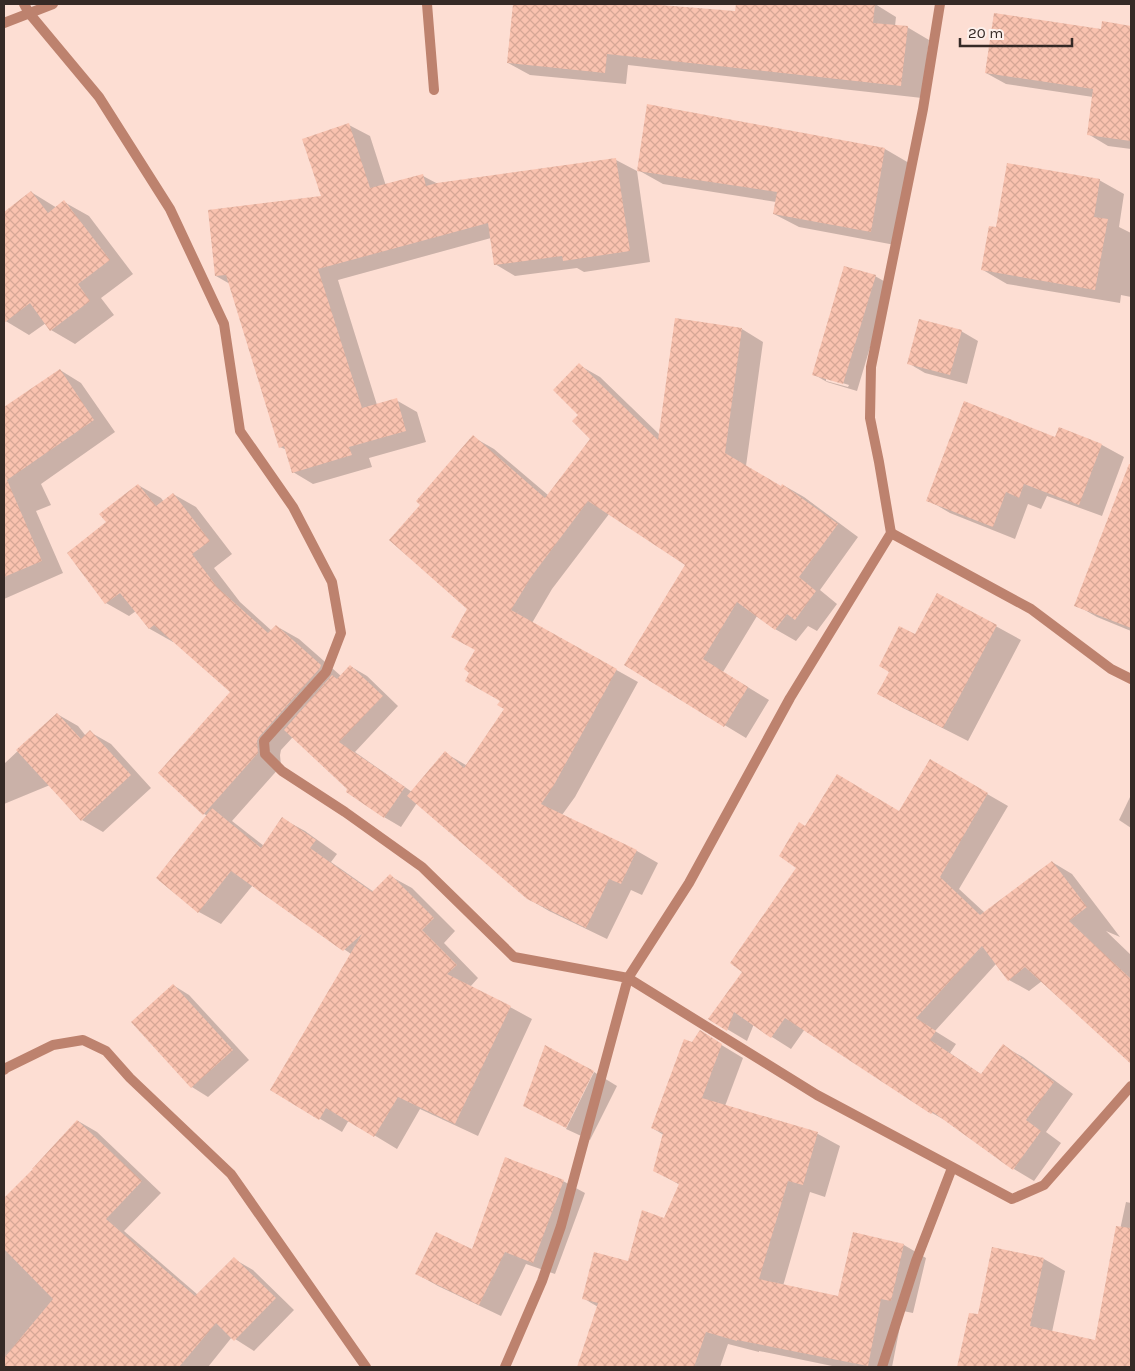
<svg xmlns="http://www.w3.org/2000/svg" width="1135" height="1371" viewBox="0 0 1135 1371" font-family="Karla,sans-serif">
<style>
.shadow{fill:#0003;fill-rule:evenodd}
.building{fill:url(#building-cross-hatch)}
.lines{fill:none;stroke-linecap:round;stroke-linejoin:round}
.lane{stroke:#bd826e;stroke-width:10}
.street{stroke:#bd826e;stroke-width:10}
</style>
<defs>
<pattern id="building-cross-hatch" width="8" height="8" patternUnits="userSpaceOnUse" patternTransform="scale(1.25)"><rect width="8" height="8" fill="#f9c2af"/><path d="M0 0l8 8M0 8l8-8" fill="none" stroke="#d6a796"/></pattern>
</defs>
<rect width="100%" height="100%" fill="#fdded3"/>
<g class="shadow">
<path d="M514 4H633L736 13 737 4H875L896 17 895 26 907 27 929 40 922 98 628 65 626 84 530 75 508 63Z"/>
<path d="M1103 23 1131 27V149L1108 146 1088 134 1093 97 1006 84 986 73 1102 31Z"/>
<path d="M349 125 370 136 386 186 423 176 438 184 616 160 637 171 650 262 584 272 577 268 515 276 495 264 491 238 338 280 377 405 396 400 417 412 426 442 369 458 372 467 313 484 293 472 287 450 280 447 230 284 216 276 322 197Z"/>
<path d="M885 149 909 163 895 245 799 227 774 214 776 202 663 184 638 170Z"/>
<path d="M1099 180 1124 194 1119 227 1131 233V297L1121 295 1120 303 1007 284 983 270 997 228Z"/>
<path d="M31 192 57 208 64 202 89 216 133 274 101 298 114 315 75 344 51 330 46 323 29 335 4 320V213Z"/>
<path d="M875 276 889 284 857 391 827 382 813 374ZM826 378 849 385 848 387 826 381Z"/>
<path d="M742 329 763 342 746 466 781 487 783 485 804 497 858 537 820 590 837 604 817 631 808 626 796 641 775 629 757 616 723 672 769 700 746 738 625 665 687 565 609 514 552 589 532 623 638 682 575 797 562 815 637 851 658 863 642 895 631 890 607 939 549 911 527 898 417 803 401 827 384 817 349 789 293 737 281 750 280 755 281 766 232 821 264 846 283 819 305 831 337 854 331 862 374 892 390 876 412 888 455 931 444 943 478 978 470 987 510 1007 532 1019 478 1136 420 1109 397 1149 349 1120 342 1132 272 1090 351 954 253 885 221 924 199 912 208 816 204 814 231 692 174 641 173 642 150 629 136 611 129 616 106 603 108 522 138 485 161 498 164 502 173 494 196 507 232 554 214 568 240 602 272 631 276 626 299 639 341 676 350 666 367 676 398 706 355 752 412 792 445 753 466 765 506 709 502 700 471 672 476 650 468 608 422 505 473 437 494 449 548 495 592 438 580 415 579 365 600 377 660 435Z"/>
<path d="M961 331 978 341 967 384 925 373 908 363Z"/>
<path d="M60 370 81 383 115 432 41 484 51 505 36 511 63 573 4 599V436L17 430 4 411V409Z"/>
<path d="M1059 428 1102 445 1124 457 1102 516 1047 496 1041 509 1028 504 1015 539 950 513 928 500 1055 439Z"/>
<path d="M1116 500 1131 506V631L1097 617 1076 605Z"/>
<path d="M937 594 1021 640 968 741 903 708 879 694 915 636Z"/>
<path d="M57 714 78 726 86 736 90 732 111 744 151 788 103 832 82 820 50 785 4 804V764Z"/>
<path d="M930 761 1008 806 959 889 985 913 1052 862 1072 874 1120 937 1106 931 1131 955V1060L1126 1057 1042 981 1029 991 1009 980 996 964 935 1031 956 1044 950 1053 982 1075 1003 1046 1023 1057 1073 1094 1046 1132 1061 1143 1034 1181 1014 1169 952 1124 932 1113 805 1029 791 1049 772 1037 754 1024 747 1041 710 1019 744 972 798 867 806 828 900 813Z"/>
<path d="M1131 795V828L1119 820Z"/>
<path d="M173 985 189 995 249 1060 208 1097 192 1087Z"/>
<path d="M700 1032 743 1058 725 1106 818 1134 840 1146 825 1197 810 1192 783 1286 839 1298 904 1245 926 1258 913 1313 903 1311 892 1367H837L759 1351V1352L728 1344 720 1367H578L598 1307 583 1298 629 1262 664 1220 680 1185 654 1170 664 1135 652 1128 692 1043Z"/>
<path d="M594 1072 617 1086 590 1140 566 1129Z"/>
<path d="M78 1121 97 1132 161 1193 124 1231 198 1295 234 1259 253 1270 294 1310 254 1351 232 1337 208 1367H168L153 1354 142 1367H6L4 1366V1200L34 1169Z"/>
<path d="M563 1181 585 1193 555 1274 526 1264 501 1316 438 1286 417 1274 472 1251Z"/>
<path d="M1126 1202 1131 1203V1367H959L970 1314 979 1316 993 1248 1044 1259 1065 1271 1052 1332 1096 1341Z"/>
</g>
<g class="building">
<path d="M513 4H648L735 11 736 4H875L873 23 908 26 901 86 607 54 605 73 507 63Z"/>
<path d="M994 13 1101 29 1102 21 1131 26V141L1087 135 1093 89 985 73Z"/>
<path d="M647 104 885 148 871 232 773 214 777 192 637 171Z"/>
<path d="M349 123 370 188 423 174 426 186 437 183 616 158 630 251 563 261 562 256 494 265 488 223 318 269 362 408 397 398 406 431 349 447 352 455 292 473 284 446 279 448 226 275 215 276 208 210 321 196 302 139Z"/>
<path d="M1007 163 1100 179 1094 217 1108 219 1095 290 981 270 989 226 996 227Z"/>
<path d="M31 191 48 213 64 200 110 260 78 284 90 301 50 331 30 303 4 323V212Z"/>
<path d="M844 266 876 275 843 384 812 375Z"/>
<path d="M675 318 742 328 725 453 781 486 782 484 838 524 799 577 816 591 795 620 787 614 775 630 737 602 703 659 748 687 724 727 624 665 685 565 588 501 531 577 511 610 617 669 554 785 541 804 637 850 621 884 609 879 586 928 527 899 407 796 445 751 464 768 504 709 497 705 500 701 465 681 469 673 464 669 475 650 451 637 467 609 389 540 420 505 416 501 473 435 545 498 590 439 572 421 578 415 553 390 579 363 658 440Z"/>
<path d="M919 319 962 330 950 375 907 364Z"/>
<path d="M60 369 94 420 7 480 42 561 4 577V407Z"/>
<path d="M964 401 1055 437 1059 427 1102 444 1079 505 1024 484 1019 498 1006 492 993 527 926 501Z"/>
<path d="M1129 464H1131V628L1074 606Z"/>
<path d="M138 484 156 506 173 493 210 541 192 554 217 587 268 633 276 625 321 665 320 668 259 737 257 741 258 753 203 815 158 773 230 692 154 625 149 629 120 593 105 604 67 553 106 522 99 514Z"/>
<path d="M937 593 997 625 943 728 877 694 889 672 879 666 899 626 915 634Z"/>
<path d="M350 665 383 696 339 742 405 787 384 818 346 792 347 789 284 730 332 675 337 679Z"/>
<path d="M57 713 81 739 90 730 131 775 81 821 16 750Z"/>
<path d="M930 759 988 793 940 877 980 915 1052 861 1087 907 1069 921 1131 979V1064L1025 967 1008 981 982 946 916 1018 936 1031 930 1040 981 1074 1003 1044 1054 1082 1026 1120 1041 1131 1013 1170 933 1112 931 1114 785 1018 771 1038 734 1012 727 1031 708 1019 742 972 730 963 796 868 779 856 799 822 805 826 837 774 899 811Z"/>
<path d="M212 808 261 848 282 817 316 840 310 848 372 892 390 874 434 918 422 930 457 965 447 974 511 1006 455 1124 398 1097 374 1137 326 1108 319 1120 270 1090 362 934 343 951 231 871 198 913 156 878Z"/>
<path d="M173 984 233 1050 191 1088 131 1022Z"/>
<path d="M700 1030 722 1044 702 1098 818 1132 803 1185 788 1181 759 1279 838 1296 853 1232 904 1244 891 1301 881 1299 868 1366 737 1340V1341L706 1332 694 1367H577L598 1303 582 1299 594 1252 628 1261 642 1210 664 1218 679 1184 653 1171 663 1133 651 1128 684 1039 692 1042Z"/>
<path d="M545 1045 594 1071 566 1128 523 1106Z"/>
<path d="M77 1120 142 1181 106 1219 195 1296 234 1257 276 1298 234 1341 216 1323 179 1367H4V1358L53 1299 4 1249V1198L33 1169H32Z"/>
<path d="M505 1157 564 1180 533 1263 505 1252 479 1305 415 1274 436 1232 472 1249Z"/>
<path d="M1116 1226 1131 1228V1367H957L969 1313 978 1314 992 1247 1044 1258 1030 1326 1095 1340Z"/>
</g>
<g class="lines">
<path class="lane" d="M427 4 434 90"/>
<g class="street">
<path d="M24 4 29 13 99 97 170 209 224 324 240 431 293 507 332 582 341 633 326 672 264 741 265 754 282 771 345 812 422 867 514 957 628 978 561 1226 542 1281 505 1367"/>
<path d="M940 4 923 109 871 367 870 418 879 462 891 533 790 698 689 883 628 978 817 1095 1012 1199 1044 1185 1131 1086"/>
<path d="M4 23 53 4"/>
<path d="M891 533 1031 609 1111 669 1131 679"/>
<path d="M4 1070 6 1068 53 1045 83 1040 106 1051 130 1078 231 1174 366 1367"/>
<path d="M882 1367 916 1261 952 1168"/>
</g>
</g>
<rect width="1135" height="1371" fill="none" stroke="#352a26" stroke-width="10"/>
<path d="M960 38v8h112v-8" fill="none" stroke="#352a26" stroke-width="2.5"/>
<text x="968" y="38" font-size="15" fill="#352a26" stroke="#fcf0eb" stroke-width="4" paint-order="stroke">20 m</text>
</svg>
